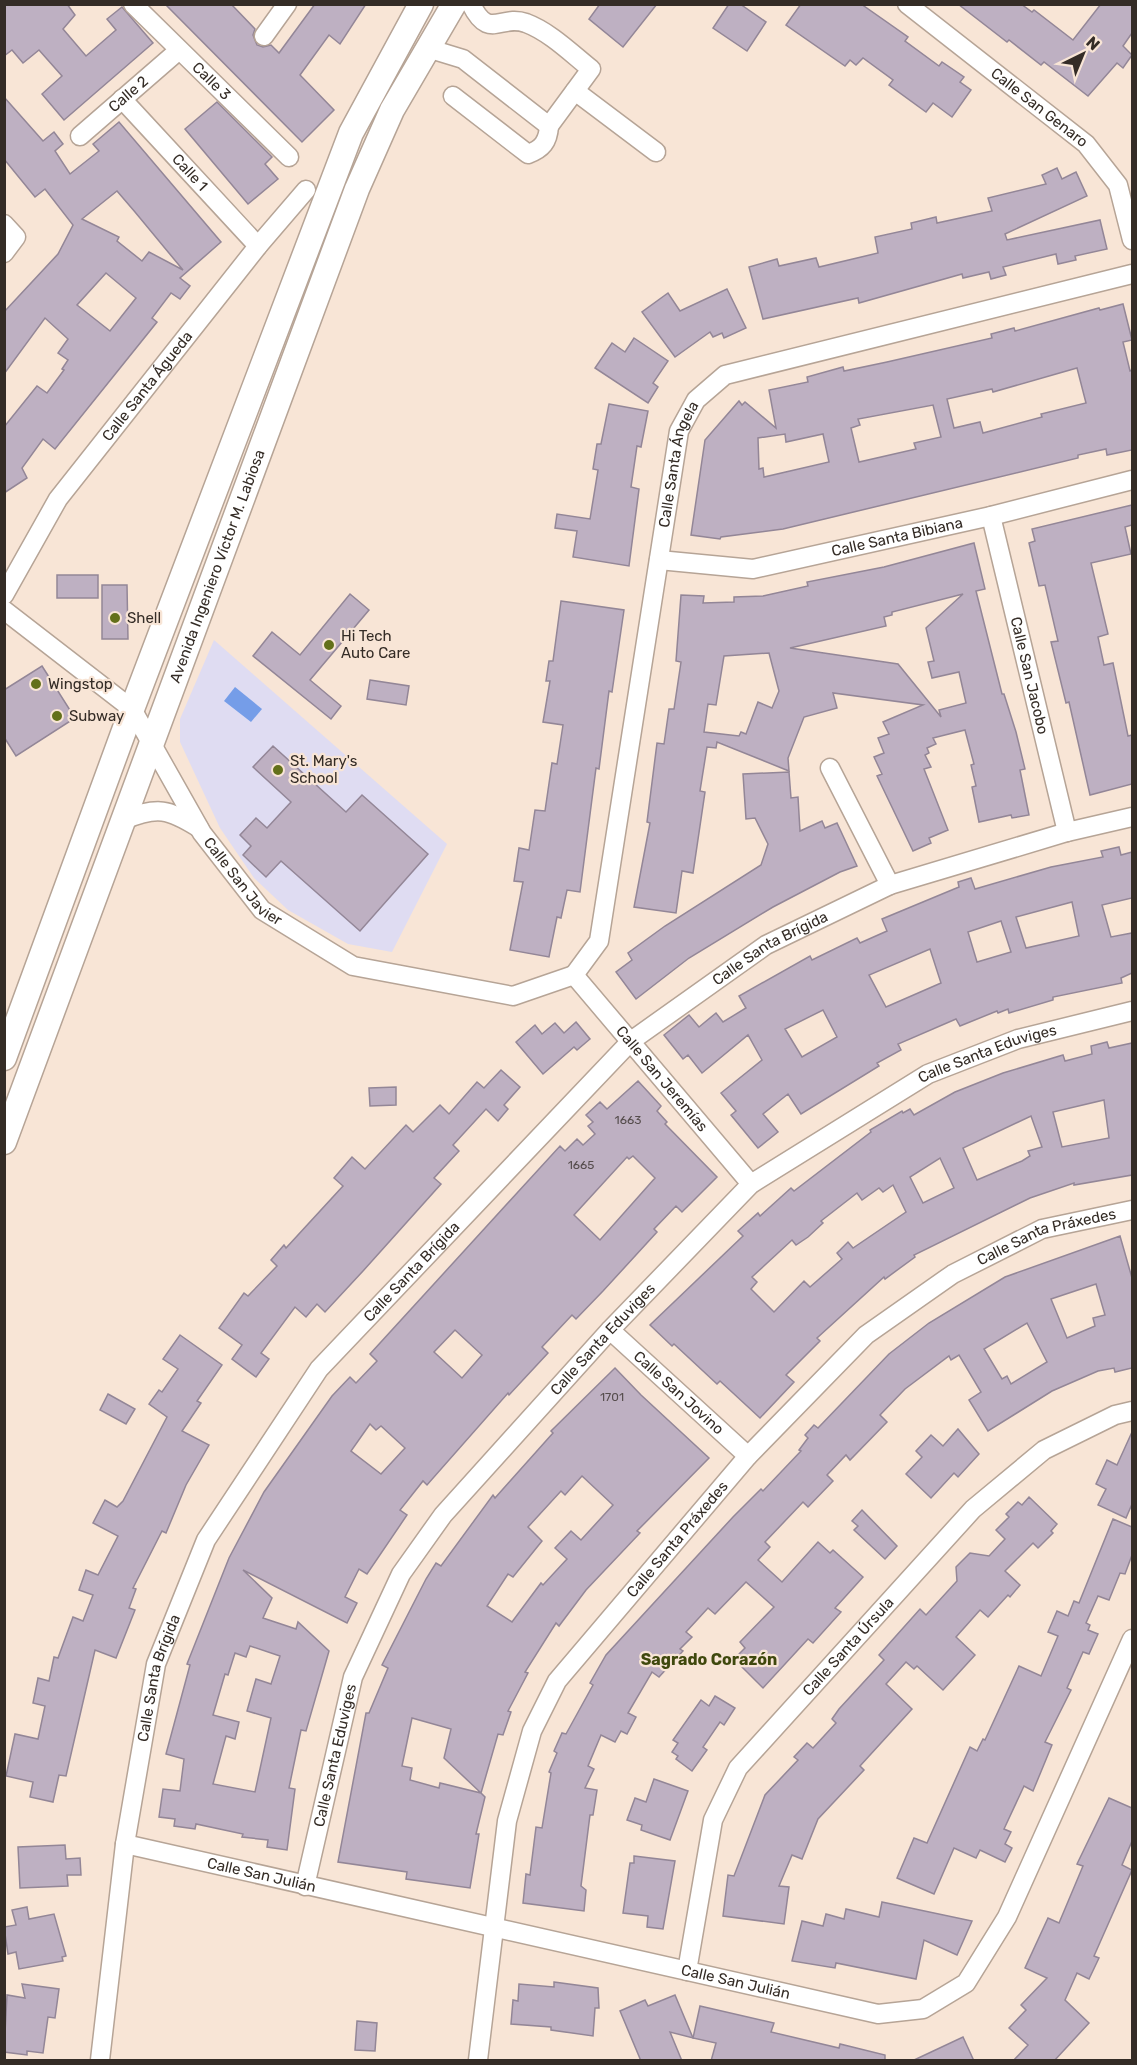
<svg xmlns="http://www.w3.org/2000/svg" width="1137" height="2065" viewBox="0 0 1137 2065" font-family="Rubik,sans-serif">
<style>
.education{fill:#dfdcf2}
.water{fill:#759de8}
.building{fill:#beb0c2;stroke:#938697;stroke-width:1.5;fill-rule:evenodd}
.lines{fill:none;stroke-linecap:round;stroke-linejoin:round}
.minor-casing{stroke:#b6a496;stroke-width:21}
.major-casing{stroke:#b6a496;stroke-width:27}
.minor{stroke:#fff;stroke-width:18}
.major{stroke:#fff;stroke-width:24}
.poi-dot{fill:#63701a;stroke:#f8e5d6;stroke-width:2}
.labels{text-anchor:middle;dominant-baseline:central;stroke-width:4.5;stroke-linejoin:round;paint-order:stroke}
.number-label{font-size:12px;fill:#564d4d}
.street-label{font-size:15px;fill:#342c26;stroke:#f8e5d6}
.poi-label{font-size:15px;fill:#342c26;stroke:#f8e5d6;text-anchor:start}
.neighbourhood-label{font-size:16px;font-weight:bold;fill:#3f480d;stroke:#f8e5d6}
</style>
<rect width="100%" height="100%" fill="#f8e5d6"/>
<path class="education" d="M214 640 447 844 392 952 348 944 288 910 254 878 220 828 180 742V719Z"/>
<path class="water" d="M235 687 262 709 251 722 224 701Z"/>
<g class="building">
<path d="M4 4H67L75 15 63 29 86 56 116 30 107 19 122 7 153 43 64 120 42 94 62 76 39 50 23 63 12 50 4 56Z"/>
<path d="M165 4H231L255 29 253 35 257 45 263 47 271 45 279 53 315 4H366L340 44 329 35 300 75 334 110 302 142Z"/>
<path d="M600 4H657L623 47 589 19Z"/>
<path d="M729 4H740L766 22 747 51 713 28Z"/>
<path d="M801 4H861L908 37 905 41 939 66 942 62 964 77 960 82 971 90 952 117 933 103 926 112 889 85 893 80 863 58 856 65 850 60 845 66 786 25Z"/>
<path d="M958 4H1021L1032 12 1034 10 1073 40 1101 4H1132V33L1123 46 1132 55 1123 68 1117 63 1088 96 1044 62 1041 65 1009 40 1007 42Z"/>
<path d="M4 97 43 141 54 132 63 144 55 151 70 174 99 151 93 144 119 122 221 242 180 278 190 286 180 299 171 293 152 318 157 322 55 449 43 439 22 468 27 478 4 493V427L37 386 47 393 64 370 62 369 68 360 58 353 68 339 45 318 4 374V312L58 254 73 225 45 189 35 197 4 159ZM117 191 135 212 183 270 149 252 142 261 117 241 119 237 82 219ZM106 273 136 298 110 331 77 305Z"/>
<path d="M217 102 272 157 265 164 278 179 248 204 185 129Z"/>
<path d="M1057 168 1062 179 1076 172 1087 196 1005 234 1007 240 1100 220 1107 249 1075 256 1076 260 1058 264 1056 254 1003 267 1006 275 991 279 989 272 963 278 962 274 859 303 858 298 763 319 749 267 777 259 779 266 816 258 819 267 878 253 875 237 912 229 911 223 936 217 937 223 992 211 988 198 1046 184 1042 175Z"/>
<path d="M727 289 746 328 724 338 722 333 713 337 710 332 675 357 642 312 668 293 680 311Z"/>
<path d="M1123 304 1132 340 1123 342 1130 371 1132 370V450L1107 455 1106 449 1078 455V458L783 529 721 537 720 539 691 535 705 440 739 401 742 405 745 402 776 428 769 390 808 382 807 377 843 367 844 371 887 362 992 338 991 334 1014 328 1015 331 1099 308 1100 310ZM1077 368 1086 403 1041 414 1042 417 983 433 980 422 954 428 947 399 992 389 993 392ZM933 405 941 437 914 443 916 449 859 462 851 428 860 425 858 419ZM785 434 786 442 823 434 829 462 764 477 763 468 759 469 758 438Z"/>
<path d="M634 338 668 361 653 383 658 387 648 403 595 368 612 343 625 352Z"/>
<path d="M609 404 648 411 641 447 637 446 631 487 639 489 629 566 573 557 577 531 555 528 557 514 590 519 598 470 593 469 597 444H601Z"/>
<path d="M1132 505V525L1125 527 1131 554 1091 563 1108 634 1098 637 1104 665 1113 663 1128 736 1132 735V784L1090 795 1069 702 1066 703 1051 642 1058 641 1045 585 1039 586 1029 543 1035 541 1032 529Z"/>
<path d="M974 543 985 589 976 591 1002 694H1004L1016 732 1025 769 1020 770 1029 815 1012 818 1011 815 979 822 972 787 976 786 971 765 974 764 965 730 933 738 936 744 927 748 929 753 925 755 931 767 924 769 948 830 929 838 931 843 913 851 877 776 882 774 874 757 884 753 878 738 889 734 883 722 923 705 833 693 837 708 804 717 788 758 789 771 717 742 716 748 707 747 700 791 705 792 693 873 682 871 676 913 634 907 650 823 647 822 657 743 664 744 669 709H674L681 662 676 661 681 595 704 596 703 603 734 602V597L763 596 808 586 807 582 884 567ZM963 594 926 628 934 661 928 662 932 678 959 672 966 703 939 710 941 717 898 664 790 648 886 626 884 617 892 615V612ZM769 653 779 691 772 708 758 702 746 734 741 732 739 736 704 732 708 704 716 705 724 656Z"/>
<rect x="57" y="575" width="41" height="23"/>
<path d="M102 585H127L128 639H102Z"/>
<path d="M350 594 369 610 310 680 341 706 331 719 253 656 272 632 300 655Z"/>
<path d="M561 601 624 610 612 692 609 691 599 769 596 768 580 892 567 890 561 918 557 917 549 957 510 950 523 882 514 881 519 848 529 850 535 810 545 811 552 763 557 764 563 725 543 722 550 681H546L549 661H553Z"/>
<path d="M42 666 75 718 16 756 4 737V690Z"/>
<path d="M370 680 409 686 406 705 367 699Z"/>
<path d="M273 746 346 812 362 795 428 854 360 931 281 861 266 877 243 855 251 846 240 835 256 818 267 828 291 802 253 767Z"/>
<path d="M789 772 791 798 798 797 800 831 822 821 825 828 837 823 857 866 840 872 773 907 689 958 636 999 616 972 632 960 628 953 665 926 761 865 768 844 755 818 746 819 743 774Z"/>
<path d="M1119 847 1121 855 1132 852V898L1102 905 1111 937 1132 933V973L1121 978 1122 983 1053 997V1000L1009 1013 1008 1009 998 1013 997 1011 960 1026 956 1019 898 1044 901 1050 877 1063 879 1066 801 1114 788 1094 763 1114 778 1132 758 1148 731 1115 736 1111 721 1093 762 1060 748 1035 702 1073 688 1055 683 1059 664 1035 689 1015 699 1027 716 1013 723 1022 746 1008 739 996 810 956 812 960 857 938 860 943 887 931 882 919 959 887 958 882 971 878 975 889 1051 867 1103 857 1101 851ZM1072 902 1079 936 1026 948 1016 917ZM1001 921 1011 952 977 962 968 932ZM930 949 941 983 886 1007 869 975ZM823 1010 837 1037 802 1057 785 1029Z"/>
<path d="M576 1022 590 1039 577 1050 574 1047 543 1074 516 1042 535 1025 542 1034 555 1023 564 1033Z"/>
<path d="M1107 1042 1109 1048 1132 1043V1175L1074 1185V1183L1030 1198 914 1255 915 1257 885 1279 884 1277 817 1338 820 1341 786 1375 794 1382 760 1418 720 1381 717 1384 674 1344 672 1346 650 1325 743 1236 738 1231 758 1213 760 1216 791 1188 794 1191 871 1132 870 1130 902 1111 903 1113 910 1109 914 1115 955 1092 1003 1073 1063 1055 1065 1061 1092 1054 1091 1046ZM1104 1100 1109 1138 1062 1147 1053 1112ZM1031 1116 1042 1147 1028 1151 1030 1156 1022 1161 977 1180 963 1148ZM940 1158 954 1188 923 1203 910 1177ZM893 1185 906 1212 853 1248 848 1242 837 1253 842 1259 810 1287 804 1281 774 1312 751 1289 757 1282 752 1277 792 1240 796 1245 808 1237 823 1223 821 1221 857 1193 862 1200 879 1188 883 1192Z"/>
<path d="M501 1070 520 1087 504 1105 508 1109 498 1121 486 1109 453 1145 459 1151 434 1178 441 1184 363 1271 325 1312 317 1304 306 1317 295 1307 261 1353 269 1359 256 1377 232 1359 242 1345 219 1328 244 1293 248 1296 277 1266 271 1260 284 1245 286 1248 343 1186 334 1178 352 1157 365 1169 406 1125 413 1132 440 1105 449 1114 477 1082 484 1088Z"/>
<path d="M638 1081 661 1106 657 1111 667 1122 665 1124 717 1177 682 1212 676 1206 654 1229 657 1232 603 1291 576 1319 572 1315 542 1347 548 1353 509 1395 508 1393 427 1485 423 1481 400 1510 407 1515 367 1574 359 1569 345 1597 357 1603 347 1623 243 1570 272 1598 263 1618 296 1629 298 1622 329 1651 306 1731 301 1730 289 1788 295 1789 287 1850 267 1847 268 1840 242 1837 243 1834 196 1824 195 1829 174 1826 175 1819 159 1817 163 1789 180 1791 184 1759 166 1754 190 1665 187 1664 229 1558 264 1492 332 1396 350 1377 356 1383 377 1361 370 1354 560 1146 565 1151 577 1139 583 1145 595 1134 588 1126 593 1122 586 1115 600 1102 607 1109ZM633 1156 655 1178 600 1240 574 1215 627 1157 629 1159ZM455 1330 482 1355 462 1378 434 1352ZM370 1424 376 1430 381 1426 405 1448 381 1474 351 1451ZM250 1646 280 1656 271 1684 256 1679 247 1711 271 1718 255 1792 213 1784 226 1736 235 1739 239 1722 213 1715 225 1674 228 1675 235 1653 246 1657Z"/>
<path d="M396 1087V1105L370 1106 369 1088Z"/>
<path d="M1120 1236 1132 1278V1368L1115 1372 1114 1368 1098 1371 1052 1391 988 1431 969 1400 981 1392 959 1355 951 1360 949 1356 905 1389 880 1415 887 1422 850 1460 846 1455 827 1475 833 1481 808 1507 803 1502 765 1542 770 1547 758 1560 782 1582 818 1542 830 1553 833 1550 863 1577 835 1608 841 1612 813 1643 808 1639 763 1688 734 1659 745 1648 740 1642 774 1607 746 1582 715 1614 708 1608 686 1632 692 1637 680 1649 683 1651 659 1677 652 1672 628 1713 636 1717 627 1734 621 1731 615 1742 601 1735 588 1766 594 1769 585 1788 597 1790 593 1815H590L581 1886 586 1890 584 1911 523 1903 526 1874 530 1875 536 1827 542 1828 551 1773 549 1772 557 1753 554 1751 562 1733 566 1734 593 1685 590 1683 606 1655 733 1517 761 1489 763 1491 801 1451 799 1450 808 1438 805 1435 814 1425 818 1428 889 1354 929 1323 1005 1277ZM1096 1284 1105 1315 1093 1318 1095 1326 1067 1338 1051 1299ZM1027 1323 1047 1362 1011 1384 1007 1376 1002 1379 984 1349Z"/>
<path d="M180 1335 222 1365 197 1401 201 1403 182 1431 209 1445 186 1485 166 1533 162 1531 133 1588 136 1589 129 1608 135 1610 116 1658 95 1650 66 1776 59 1775 53 1802 30 1797 33 1782 6 1776 15 1734 38 1739 45 1706 33 1703 38 1678 49 1681 54 1657 58 1658 73 1617 83 1621 93 1595 79 1590 86 1570 98 1575 118 1536 93 1523 105 1500 117 1507 123 1501 167 1417 149 1404 159 1390 162 1392 178 1369 163 1359Z"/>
<path d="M615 1368 641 1395 709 1458 637 1531 640 1533 586 1590 559 1626 556 1623 525 1672 528 1673 508 1711 511 1712 503 1735 498 1734 481 1793 485 1797 476 1834H479L470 1888 406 1879 407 1872 338 1862 366 1713H369L388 1668 382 1665 426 1579 436 1563 441 1566 493 1495 495 1498 553 1433 551 1431ZM582 1476 613 1505 581 1540 571 1531 555 1548 567 1559 543 1585 541 1583 512 1622 487 1606 508 1574 513 1577 542 1541 528 1527 561 1491 565 1495ZM412 1718 451 1729 444 1758 481 1793 440 1783 439 1788 410 1780 412 1768 402 1766Z"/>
<path d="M108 1394 135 1409 126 1424 100 1410Z"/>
<path d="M958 1429 979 1454 958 1477 954 1473 931 1498 906 1474 922 1457 916 1451 931 1435 943 1446Z"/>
<path d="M1132 1432V1504L1126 1518 1098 1505 1106 1489 1096 1484 1107 1460 1117 1465Z"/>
<path d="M1029 1497 1057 1524 1051 1531 1053 1533 1038 1548 1033 1543 1005 1571 1020 1585 1010 1597 1008 1595 988 1617 980 1610 956 1637 975 1655 943 1690 917 1666 914 1669 906 1662 886 1684 912 1709 860 1766 864 1770 818 1819 802 1859 792 1855 779 1886 789 1887 784 1924 723 1916 728 1875 734 1876 765 1795 798 1760 794 1757 807 1743 813 1748 836 1723 832 1719 839 1709 884 1660 879 1655 920 1609 926 1615 957 1581 956 1567 970 1553 989 1556 1005 1539 996 1530 1009 1517 1006 1514 1018 1502 1022 1505Z"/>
<path d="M862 1510 897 1546 885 1559 854 1530 858 1526 852 1521Z"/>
<path d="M1113 1519 1132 1527V1555L1125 1574 1120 1573 1109 1600 1098 1596 1086 1623 1090 1625 1088 1630 1098 1634 1089 1654 1083 1652 1067 1688 1071 1690 1045 1742 1052 1745 1033 1791 1024 1786 1004 1829 1011 1832 1005 1844 1012 1848 1005 1862 980 1850 976 1858 954 1848 934 1894 897 1878 914 1838 927 1843 970 1747 977 1751 983 1739 985 1740 1019 1666 1041 1676 1058 1636 1048 1632 1057 1611 1068 1616 1074 1601 1079 1603Z"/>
<path d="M715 1696 735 1708 724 1725 720 1722 703 1747 707 1750 692 1771 676 1759 678 1756 672 1752 678 1743 673 1740 701 1700 709 1706Z"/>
<path d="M654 1779 688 1791 670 1840 641 1830 642 1825 627 1820 635 1798 646 1802Z"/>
<path d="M1109 1798 1132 1808V1841L1122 1865 1132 1870 1094 1956 1099 1958 1089 1979 1077 1973 1065 2000 1089 2023 1054 2061H1013L1028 2045 1009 2028 1026 2010 1021 2005 1047 1978 1025 1968 1048 1918 1059 1923 1083 1866 1077 1864Z"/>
<path d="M65 1845 66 1859 80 1858 81 1875H67L68 1886 20 1888 18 1847Z"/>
<path d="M634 1856 675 1861 663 1929 647 1927 648 1916 623 1913 630 1863H634Z"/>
<path d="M882 1902 972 1921 957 1955 924 1940 916 1979 836 1963 835 1968 792 1961 802 1921 823 1926 826 1914 844 1919 846 1909 879 1917Z"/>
<path d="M27 1907 29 1919 54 1914 66 1956 62 1957 63 1961 19 1969 16 1952 8 1954 4 1927 16 1925 12 1910Z"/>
<path d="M554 1982 598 1988 599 2008H595L593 2036 551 2030V2027L511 2024 513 2000 518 2001 519 1984 554 1987Z"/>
<path d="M22 1984 59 1989 55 2018 48 2017 43 2053 27 2051V2055L4 2052 7 1995 25 1998Z"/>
<path d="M675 1995 693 2038 670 2032 682 2061H641L620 2011 645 2000 648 2006Z"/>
<path d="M700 2006 774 2023 771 2032 839 2048 840 2044 885 2055V2061H711L716 2043 693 2038Z"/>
<path d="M357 2021 377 2023 375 2051 355 2050Z"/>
<path d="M963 2037 974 2061H912Z"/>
</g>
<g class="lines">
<g class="minor-casing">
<g id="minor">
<path id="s1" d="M133 4 289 157"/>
<path id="s2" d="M907 4 1086 144 1118 185 1132 240"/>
<path d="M264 36 287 4"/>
<path d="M427 48 463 59 549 126 591 69C571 53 550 32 526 23 500 14 489 41 471 4"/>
<path d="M575 91 656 152"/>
<path d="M453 96 528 154C542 149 548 142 549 126"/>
<path id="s3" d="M122 99 258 246"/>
<path id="s4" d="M80 136 178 51"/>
<path d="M4 224 16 237 4 253"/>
<path id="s5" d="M991 516 1067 832"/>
<path id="s6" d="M659 560 753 569 991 516 1132 480"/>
<path id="s7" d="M4 595 58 499 258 246 306 190"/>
<path id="s8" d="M4 610 132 709 202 833 262 910 353 966 513 996 574 975"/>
<path d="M830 768 890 885"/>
<path d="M124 820C157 806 169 809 199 828"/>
<path id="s9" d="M574 975 599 941 679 431 696 400 725 375 1132 274"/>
<path id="s10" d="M574 975 751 1184"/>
<path id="s11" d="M610 1330 748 1456"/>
<path id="s12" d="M125 1844 878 2014 923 2009 966 1983 1007 1917 1132 1639"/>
<path id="s13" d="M305 1886 353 1677 401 1574 443 1515 610 1330 751 1184 928 1074 1018 1039 1132 1011"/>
<path id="s14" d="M687 1971 713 1820 738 1768 973 1509 1044 1450 1115 1415 1132 1411"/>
<path id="s15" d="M100 2060 125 1844 156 1664 206 1540 319 1369 631 1041 766 945 890 885 1067 832 1132 817"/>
<path id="s16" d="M478 2060 507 1821 532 1731 557 1681 748 1456 866 1335 953 1274 1042 1229 1132 1210"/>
</g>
</g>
<g class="major-casing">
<g id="major">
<path d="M4 1058 132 709 351 133 421 4"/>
<path id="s17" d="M4 1142 357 189 392 110 454 4"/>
</g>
</g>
<use href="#minor" class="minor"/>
<use href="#major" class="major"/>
</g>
<g class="poi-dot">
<circle cx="115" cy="618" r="6"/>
<circle cx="329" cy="645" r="6"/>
<circle cx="36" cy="684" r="6"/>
<circle cx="57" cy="716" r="6"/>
<circle cx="278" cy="770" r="6"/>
</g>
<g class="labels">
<g class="number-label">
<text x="628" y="1120">1663</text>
<text x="581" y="1165">1665</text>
<text x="612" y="1397">1701</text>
</g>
<g class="street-label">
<text stroke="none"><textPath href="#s1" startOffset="110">Calle 3</textPath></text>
<text stroke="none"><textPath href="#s4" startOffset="64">Calle 2</textPath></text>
<text stroke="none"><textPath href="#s2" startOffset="168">Calle San Genaro</textPath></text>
<text stroke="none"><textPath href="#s3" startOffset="100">Calle 1</textPath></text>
<text stroke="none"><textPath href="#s7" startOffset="254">Calle Santa Águeda</textPath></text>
<text stroke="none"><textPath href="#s9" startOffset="526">Calle Santa Ángela</textPath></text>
<text stroke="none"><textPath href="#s6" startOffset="242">Calle Santa Bibiana</textPath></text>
<text stroke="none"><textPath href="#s17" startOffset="614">Avenida Ingeniero Víctor M. Labiosa</textPath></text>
<text stroke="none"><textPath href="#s5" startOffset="164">Calle San Jacobo</textPath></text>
<text stroke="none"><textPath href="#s8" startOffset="368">Calle San Javier</textPath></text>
<text stroke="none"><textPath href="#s15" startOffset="1359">Calle Santa Brígida</textPath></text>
<text stroke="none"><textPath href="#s13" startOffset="1124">Calle Santa Eduviges</textPath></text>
<text stroke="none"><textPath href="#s10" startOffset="136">Calle San Jeremías</textPath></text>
<text stroke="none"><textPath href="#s16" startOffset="1062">Calle Santa Práxedes</textPath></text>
<text stroke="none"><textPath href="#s15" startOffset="873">Calle Santa Brígida</textPath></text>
<text stroke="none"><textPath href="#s13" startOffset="638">Calle Santa Eduviges</textPath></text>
<text stroke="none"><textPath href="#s11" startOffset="93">Calle San Jovino</textPath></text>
<text stroke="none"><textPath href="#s16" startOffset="576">Calle Santa Práxedes</textPath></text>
<text stroke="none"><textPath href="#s14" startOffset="375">Calle Santa Úrsula</textPath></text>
<text stroke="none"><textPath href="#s15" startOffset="387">Calle Santa Brígida</textPath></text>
<text stroke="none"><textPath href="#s13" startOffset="134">Calle Santa Eduviges</textPath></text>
<text stroke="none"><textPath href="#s12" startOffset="140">Calle San Julián</textPath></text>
<text stroke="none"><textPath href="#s12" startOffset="626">Calle San Julián</textPath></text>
</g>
<g class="poi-label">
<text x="127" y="618">Shell</text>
<text x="341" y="636">Hi Tech<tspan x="341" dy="17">Auto Care</tspan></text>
<text x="48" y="684">Wingstop</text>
<text x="69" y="716">Subway</text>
<text x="290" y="761">St. Mary's<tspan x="290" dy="17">School</tspan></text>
</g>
<g class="neighbourhood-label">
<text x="709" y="1659">Sagrado Corazón</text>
</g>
</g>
<rect width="1137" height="2065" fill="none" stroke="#342c26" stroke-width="12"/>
<g transform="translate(1083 54) rotate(43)" stroke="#f8e5d6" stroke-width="4.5" paint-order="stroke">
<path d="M0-4.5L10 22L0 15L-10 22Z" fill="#342c26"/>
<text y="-9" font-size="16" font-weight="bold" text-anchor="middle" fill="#342c26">N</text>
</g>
</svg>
